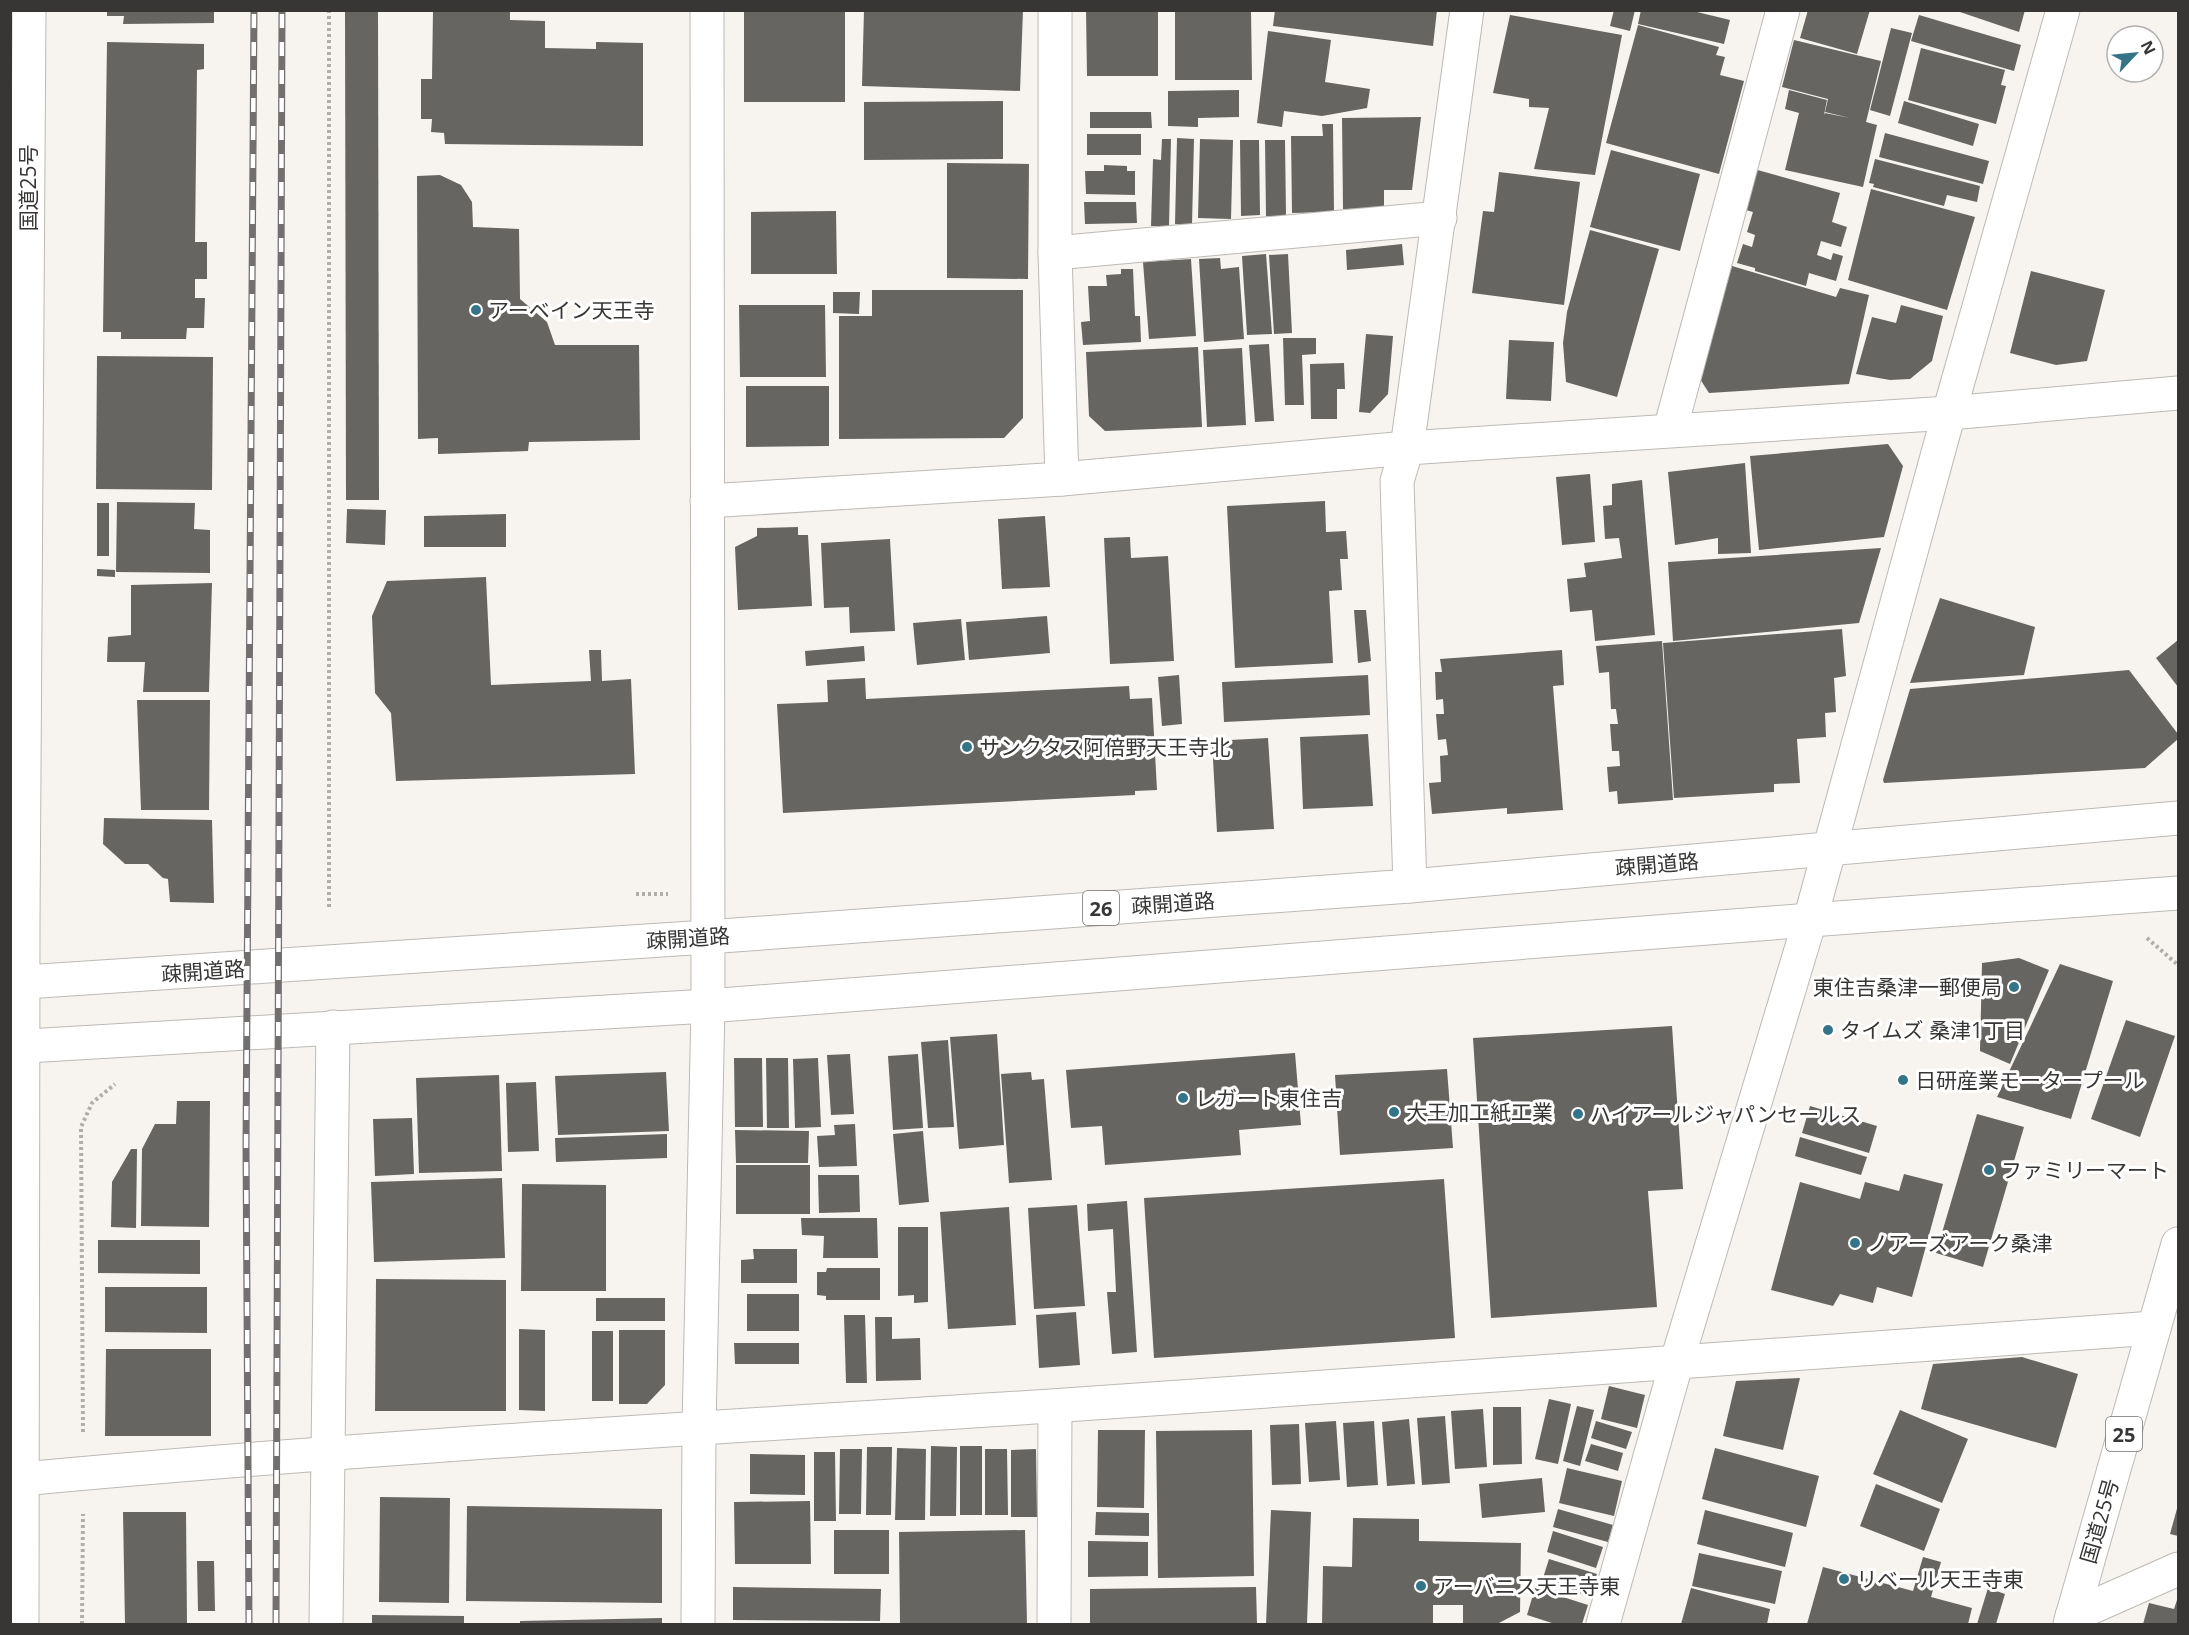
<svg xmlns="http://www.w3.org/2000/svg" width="2189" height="1635" viewBox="0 0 2189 1635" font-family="'Open Sans','Noto Sans JP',sans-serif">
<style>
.building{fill:#666561}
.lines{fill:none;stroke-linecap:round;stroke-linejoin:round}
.minor-casing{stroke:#bdbab6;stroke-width:35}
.major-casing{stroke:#bdbab6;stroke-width:35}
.highway-casing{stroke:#bdbab6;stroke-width:35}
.path{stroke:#b0aeab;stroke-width:4;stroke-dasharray:3 3;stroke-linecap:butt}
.minor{stroke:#fff;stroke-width:33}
.major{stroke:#fff;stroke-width:33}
.highway{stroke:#fff;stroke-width:33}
.rail-casing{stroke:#72706e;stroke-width:7}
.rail{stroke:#fff;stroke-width:4.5;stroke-dasharray:14;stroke-linecap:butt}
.poi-dot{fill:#347488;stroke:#fff;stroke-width:2}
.labels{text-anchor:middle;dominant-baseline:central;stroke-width:6;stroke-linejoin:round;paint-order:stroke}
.shield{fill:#fff;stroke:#737272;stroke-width:1.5}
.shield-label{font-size:20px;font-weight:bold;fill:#373635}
.street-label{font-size:21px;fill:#373635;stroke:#fff}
.poi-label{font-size:21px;fill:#373635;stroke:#fff;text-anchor:start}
</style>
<rect width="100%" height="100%" fill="#f7f4f0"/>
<g class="building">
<path d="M107 10H214V23L123 24 124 16H107Z"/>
<path d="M345 10H378L379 500H346Z"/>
<path d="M433 10H510V20L545 21V48L596 49V42L643 43V146L445 144 444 133 431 132 432 119H421V79H432Z"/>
<rect x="744" y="10" width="101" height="92"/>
<path d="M864 10H1023L1020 91 862 86Z"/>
<path d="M1086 10H1158V76H1087Z"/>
<path d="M1175 10H1251L1252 80H1175Z"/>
<path d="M1275 10H1437L1433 46 1273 26Z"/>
<path d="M1614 10H1635L1630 31 1610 26Z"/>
<path d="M1641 10H1689L1730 20 1724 44 1638 24Z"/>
<path d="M1808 10H1870L1857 54 1800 38Z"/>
<path d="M1954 10H2025L2019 32Z"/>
<path d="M1510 15 1622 35 1595 175 1534 169 1549 108 1529 107V99L1493 93Z"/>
<path d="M1919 15 2021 45 2014 71 1911 41Z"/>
<path d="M1638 25 1719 47 1716 55 1725 57 1720 75 1744 81 1719 174 1606 143Z"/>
<path d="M1891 28 1912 33 1890 116 1870 110Z"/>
<path d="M1268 31 1331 40 1325 82 1370 89 1367 108 1322 116 1284 111 1282 127 1257 123Z"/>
<path d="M1794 40 1881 61 1866 122 1877 125 1863 187 1785 170 1799 113 1785 109 1789 90 1827 100 1824 115 1825 113 1850 118 1825 112 1828 99 1782 87Z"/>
<path d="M107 42 204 44V69L197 70 195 242H207V279H195V298H205L204 328H187L186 339H121V332H103Z"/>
<path d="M1921 48 2005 70 2001 85 2006 86 1996 124 1908 100Z"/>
<path d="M1239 90V117L1198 118V127L1168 126V91Z"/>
<path d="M1003 101V159L864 160V102Z"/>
<path d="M1904 101 1979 124 1973 146 1898 123Z"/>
<path d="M1090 112H1151L1152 128H1090Z"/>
<path d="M1421 117 1412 190H1384V208L1343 209 1342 118Z"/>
<path d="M1322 124H1333L1334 212 1292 213 1291 136H1323Z"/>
<path d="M1885 133 1989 161 1983 184 1879 157Z"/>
<rect x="1087" y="134" width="54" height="21"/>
<path d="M1177 138 1194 139 1192 225 1175 224Z"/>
<path d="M1162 139H1171L1169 226H1151L1153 159 1161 160Z"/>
<path d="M1200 139 1233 140 1231 219 1198 218Z"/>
<path d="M1240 140H1259L1260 215 1241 216Z"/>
<path d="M1265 140H1285L1286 216H1266Z"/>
<path d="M1611 150 1700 174 1680 251 1590 227Z"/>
<path d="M1875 159 1980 186 1977 202 1947 195 1944 206 1873 187 1874 184 1869 183Z"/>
<path d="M947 163 1029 164 1028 279 947 278Z"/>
<path d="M1104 165 1127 166V171H1135V195L1086 194 1085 171H1104Z"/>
<path d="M1754 169 1840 193 1832 222 1847 227 1841 247 1821 241 1817 255 1831 260 1833 253 1843 256 1836 281 1809 273 1806 286 1755 271V268L1737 263 1743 244 1752 247 1755 235 1747 232 1753 212 1742 209Z"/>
<path d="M1499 172 1580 182 1564 305 1472 293 1483 211 1494 212Z"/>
<path d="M440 175 461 185 472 202 473 227 519 229 520 299 547 322 555 345H639L640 440 529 442 528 451 438 454V438L418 439 417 176Z"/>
<path d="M1871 189 1975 217 1947 310 1848 280Z"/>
<path d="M1084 202H1136L1137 223 1085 224Z"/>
<path d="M836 211 837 274H751V212Z"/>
<path d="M1590 230 1659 249 1617 397 1566 382 1563 343 1567 312Z"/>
<path d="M1402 244 1404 265 1347 270 1346 250Z"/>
<path d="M1266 254 1272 334 1247 335 1242 256Z"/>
<path d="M1288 254 1292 333 1274 334 1269 255Z"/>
<path d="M1220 258 1221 269 1239 267 1244 339 1204 342 1199 259Z"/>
<path d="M1191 259 1196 336 1149 339 1143 262Z"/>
<path d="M1732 266 1836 297 1840 288 1869 295 1849 384 1709 393 1700 379Z"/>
<path d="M1121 269H1133L1135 316H1140L1141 342 1083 345 1081 322 1090 321 1088 286H1107L1106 275 1121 274Z"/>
<path d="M2031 271 2105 290 2087 361 2056 365 2010 353Z"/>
<path d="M872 290H1023V418L1004 438 839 439V316H872Z"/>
<path d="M833 292H860L859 314 833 313Z"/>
<path d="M739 305H825L826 377H740Z"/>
<path d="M1901 305 1943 316 1932 361 1910 379 1890 380 1856 374 1872 317 1896 323Z"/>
<path d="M1366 334 1393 336 1388 394 1370 413 1359 412Z"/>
<path d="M1283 338H1316V354L1302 355 1304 405H1285Z"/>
<path d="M1509 340 1554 342 1551 401 1506 399Z"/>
<path d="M1269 344 1274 421 1255 422 1249 345Z"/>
<path d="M1198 347 1202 427 1105 431 1089 416 1086 352Z"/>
<path d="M1242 348 1246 425 1207 427 1203 350Z"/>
<path d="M97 356 213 357 212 490 96 489Z"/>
<path d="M1344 363 1345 389H1337V419H1311L1310 364Z"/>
<path d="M746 386H829V446L746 447Z"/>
<path d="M1888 444 1903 466 1884 537 1759 550 1750 456Z"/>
<path d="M1745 463 1751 553 1718 554V538L1675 545 1668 472Z"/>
<path d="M1590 474 1595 542 1562 545 1556 477Z"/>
<path d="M1642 480 1655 635 1595 641 1592 610 1570 612 1567 579 1586 577 1584 563 1622 558 1619 538 1605 539 1603 506 1612 505V484Z"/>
<path d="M1325 501 1326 532 1346 531 1348 559H1340L1342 590 1329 591 1333 663 1235 668 1227 506Z"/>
<path d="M117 502 195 503 194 529 210 530V573L116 572Z"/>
<rect x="97" y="503" width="12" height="53"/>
<path d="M347 509 386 510 385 545 346 543Z"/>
<path d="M506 514V547H424V516Z"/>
<path d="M1045 516 1050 587 1002 589 998 519Z"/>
<path d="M798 527V535H808L812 606 738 610 735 547 757 536V528Z"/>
<path d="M1130 537 1131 558 1168 556 1174 661 1110 664 1104 538Z"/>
<path d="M890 539 895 631 850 633 849 607 824 608 821 543Z"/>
<path d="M1881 548 1859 623 1673 641 1668 562Z"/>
<path d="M97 569 115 570V577L97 576Z"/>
<path d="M486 577 491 685 591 681 589 650H601L602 681 631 679 635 774 396 781 391 713 375 693 372 616 387 581Z"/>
<path d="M212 583 209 692H143L145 662H107L108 637 131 635V585Z"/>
<path d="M1940 598 2035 627 2024 675 1910 683Z"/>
<path d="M1354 610H1366L1371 661 1358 663Z"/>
<path d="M1047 616 1050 653 969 660 966 622Z"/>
<path d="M961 619 965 660 917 665 913 623Z"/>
<path d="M1842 629 1846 676 1834 678 1836 712 1825 713 1826 737 1797 739 1800 783 1774 784V792L1674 798 1663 643Z"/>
<path d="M2178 640V687L2156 658Z"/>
<path d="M1662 641 1673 800 1618 804 1617 791 1609 792 1607 767 1620 766 1619 751H1612L1610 724H1618L1616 709H1611L1609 672 1599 673 1596 646Z"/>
<path d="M864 646 865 661 806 666 805 651Z"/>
<path d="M1562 650 1564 685 1553 686 1563 810 1507 814V808L1432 814 1429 783 1441 782 1440 756 1448 755 1446 739 1438 740 1436 714H1444L1443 699 1436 700 1435 672H1442L1440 659Z"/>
<path d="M2129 670 2178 734V739L2145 768 1884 783 1883 780 1910 689Z"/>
<path d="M1179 675 1182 724 1162 726 1158 677Z"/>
<path d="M1368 675 1370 715 1224 722 1222 682Z"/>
<path d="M865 678 866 699 1129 686 1130 699 1152 698 1157 790 1135 791V795L783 813 777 704 828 702 827 680Z"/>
<path d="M137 700H210L209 810H141Z"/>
<path d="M1368 734 1373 806 1303 809 1300 737Z"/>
<path d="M1268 738 1274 829 1217 832 1212 741Z"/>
<path d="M104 818 212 820 214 903 170 902 168 879 163 878 148 864H125L103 844Z"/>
<path d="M2019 958 2049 970 2010 1064 1980 1051 1982 963Z"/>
<path d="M2060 964 2113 981 2071 1119 1997 1097Z"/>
<path d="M2126 1020 2175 1036 2140 1137 2091 1119Z"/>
<path d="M1672 1026 1683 1189 1648 1191 1657 1307 1491 1318 1473 1038Z"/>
<path d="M997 1034 1004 1145 959 1149 950 1037Z"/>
<path d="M948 1040 954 1127 928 1128 921 1042Z"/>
<path d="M1295 1053 1301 1125 1239 1130 1241 1155 1105 1165 1102 1126 1071 1128 1066 1070Z"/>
<path d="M850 1054 854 1114 831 1115 827 1055Z"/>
<path d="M918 1054 923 1128 893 1130 888 1056Z"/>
<path d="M734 1058H762L763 1127H735Z"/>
<path d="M766 1058H788L789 1128H767Z"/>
<path d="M818 1058 821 1127 795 1128 793 1059Z"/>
<path d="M1447 1069 1453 1148 1340 1155 1335 1075Z"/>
<path d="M666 1072 669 1131 558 1135 555 1076Z"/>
<path d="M1031 1072 1032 1080 1044 1079 1052 1180 1009 1183 1001 1074Z"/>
<path d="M499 1075 502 1171 419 1173 416 1078Z"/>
<path d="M536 1082 539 1151 508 1152 506 1083Z"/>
<path d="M177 1101H210L209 1227 141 1226 142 1149 155 1124H176Z"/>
<path d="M1810 1106 1877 1126 1869 1153 1802 1133Z"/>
<path d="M1977 1114 2024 1127 1983 1267 1936 1253Z"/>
<path d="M412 1118 414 1174 375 1176 373 1119Z"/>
<path d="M855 1124 857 1166 819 1167 817 1136 835 1135 834 1125Z"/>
<path d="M735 1130 809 1131 808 1163H736Z"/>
<path d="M923 1131 929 1202 899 1205 893 1134Z"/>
<path d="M667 1134V1158L556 1162 555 1138Z"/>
<path d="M1800 1137 1867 1157 1861 1175 1795 1156Z"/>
<path d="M131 1149H137L136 1228 111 1227 112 1182Z"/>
<rect x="736" y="1165" width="74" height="49"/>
<path d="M1904 1174 1943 1184 1912 1297 1877 1287 1873 1303 1840 1294 1833 1306 1771 1290 1800 1182 1860 1199 1865 1182 1899 1191Z"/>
<path d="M818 1175H859L860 1212 819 1213Z"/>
<path d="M502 1178 505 1258 374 1262 371 1182Z"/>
<path d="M1444 1179 1455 1338 1154 1358 1144 1198Z"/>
<path d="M522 1184 606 1185V1291H521Z"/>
<path d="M1127 1201 1137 1352 1112 1354 1107 1292H1116L1113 1229 1088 1231 1087 1204Z"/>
<path d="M1077 1205 1085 1306 1034 1309 1028 1208Z"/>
<path d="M1009 1207 1016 1325 948 1329 940 1212Z"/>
<path d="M801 1218H877L878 1258H823L824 1236 802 1235Z"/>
<path d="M898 1227H928V1302L914 1303V1295L898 1296Z"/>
<path d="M98 1240H200V1274L98 1273Z"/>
<path d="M753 1249H797V1283H741V1260L754 1259Z"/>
<path d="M827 1268H880V1300H826V1296L817 1295V1272H826Z"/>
<path d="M376 1279 506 1280V1411H375Z"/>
<path d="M105 1287H207V1333L105 1332Z"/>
<rect x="747" y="1294" width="52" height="37"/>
<rect x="596" y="1298" width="69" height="23"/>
<path d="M1076 1312 1080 1365 1039 1368 1036 1315Z"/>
<path d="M844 1315H865L867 1383H846Z"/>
<path d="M875 1317H892V1339L920 1338 921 1380 876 1381Z"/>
<path d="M519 1329 545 1330V1411L519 1410Z"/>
<path d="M619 1330H665V1385L647 1404H619Z"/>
<rect x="592" y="1331" width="21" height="70"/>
<path d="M734 1343H799V1364H735Z"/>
<path d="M106 1349H211V1436H105Z"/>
<path d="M2022 1357 2078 1374 2056 1448 1921 1409 1933 1364Z"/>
<path d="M1800 1378 1783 1450 1723 1436 1736 1381Z"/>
<path d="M1609 1386 1645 1395 1637 1428 1601 1419Z"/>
<path d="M1549 1399 1571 1404 1558 1464 1535 1459Z"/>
<path d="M1577 1406 1594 1410 1580 1466 1563 1461Z"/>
<path d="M1493 1407H1521L1522 1464 1493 1465Z"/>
<path d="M1483 1409 1487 1467 1455 1469 1451 1411Z"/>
<path d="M1900 1410 1968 1439 1942 1503 1873 1474Z"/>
<path d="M1445 1416 1450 1483 1422 1485 1417 1418Z"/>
<path d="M1409 1419 1415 1484 1387 1486 1382 1422Z"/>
<path d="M1336 1421 1340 1480 1309 1482 1305 1423Z"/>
<path d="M1374 1421 1378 1485 1347 1487 1343 1423Z"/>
<path d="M1596 1421 1632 1432 1626 1449 1591 1438Z"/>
<path d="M1299 1424 1301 1484 1272 1485 1270 1425Z"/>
<path d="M1098 1430H1145L1144 1508 1097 1507Z"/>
<path d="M1252 1430 1254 1576 1158 1578 1156 1431Z"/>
<path d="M1591 1444 1623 1453 1618 1471 1585 1461Z"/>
<path d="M931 1446 957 1447 956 1516H930Z"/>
<rect x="960" y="1446" width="22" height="69"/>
<path d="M867 1447H892L891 1515H866Z"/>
<path d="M897 1448 926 1449 925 1520H895Z"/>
<path d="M1715 1448 1819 1476 1806 1527 1702 1499Z"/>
<path d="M840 1449H862L861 1514H839Z"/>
<path d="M985 1449H1007L1008 1515H985Z"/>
<path d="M1036 1449 1037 1517H1011V1450Z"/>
<path d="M814 1452H835L836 1521H814Z"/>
<path d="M750 1454 805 1455V1495L750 1494Z"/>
<path d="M1567 1468 1622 1481 1614 1516 1559 1503Z"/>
<path d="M1542 1478 1545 1512 1482 1518 1479 1484Z"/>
<path d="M1876 1484 1940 1509 1924 1551 1860 1526Z"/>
<path d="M380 1497 450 1498 449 1603 379 1602Z"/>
<path d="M810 1501 811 1564H735L734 1502Z"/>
<path d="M2178 1505V1536L2170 1534Z"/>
<path d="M467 1506 662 1509V1603L466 1601Z"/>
<path d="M1558 1509 1613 1525 1608 1542 1553 1527Z"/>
<path d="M1271 1510 1311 1512 1307 1624H1266Z"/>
<path d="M1705 1510 1793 1533 1785 1567 1697 1544Z"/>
<path d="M123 1512H186L187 1624H125Z"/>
<path d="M1096 1512 1149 1513V1536L1095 1535Z"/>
<path d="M1353 1518 1419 1519V1541L1521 1543 1520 1612 1497 1624H1463V1605H1433V1624H1322L1323 1566 1352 1567Z"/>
<rect x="834" y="1530" width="55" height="44"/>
<path d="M1025 1530 1027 1624H900L899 1532Z"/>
<path d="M1553 1531 1603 1547 1596 1568 1547 1552Z"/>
<path d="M1088 1541 1148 1542V1576L1088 1577Z"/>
<path d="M1699 1553 1782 1571 1775 1604 1692 1586Z"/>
<path d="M1923 1557 1941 1562 1931 1597 1972 1608 1968 1624H1807L1823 1567 1913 1591Z"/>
<path d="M1549 1559 1597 1574 1589 1596 1542 1581Z"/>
<path d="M197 1561H214L215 1611H198Z"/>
<path d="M733 1587 881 1589 880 1621 733 1620Z"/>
<path d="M1256 1587 1257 1624H1090V1589Z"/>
<path d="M1535 1588 1588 1605 1582 1624H1555L1527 1615Z"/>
<path d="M1691 1588 1770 1609 1767 1624H1681Z"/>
<path d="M1988 1588 2005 1594 1996 1624H1977Z"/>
<path d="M2178 1597V1624H2143L2149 1603 2174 1609Z"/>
<path d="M372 1615 464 1616V1624H372Z"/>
<path d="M662 1618V1624H520V1621Z"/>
</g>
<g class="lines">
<g class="minor-casing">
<g id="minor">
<path d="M1055 10V253L1062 479"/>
<path d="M1055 253 1440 218"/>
<path d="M1670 430 1783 10"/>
<path d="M707 501 1062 479 1407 448 1949 413 2178 393"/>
<path d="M1410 886 1397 481 1407 448 1467 10"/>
<path d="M22 1479C364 1447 708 1428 1051 1406 1419 1383 1786 1352 2154 1328"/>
<path d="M2072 1616 2178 1569"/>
<path d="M326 1624 333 1027"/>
<path d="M698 1624 699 1428 708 1006 707 10"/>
<path d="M1054 1624 1055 1406"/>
<path d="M1603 1624 1677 1361 1810 920 1949 413 2063 10"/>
</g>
</g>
<g class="major-casing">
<g id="major">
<path d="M10 983 707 937 1410 886 2178 818"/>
<path d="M10 1047 708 1006 1810 920 2178 893"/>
</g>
</g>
<g class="highway-casing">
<g id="highway">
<path d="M22 1624 23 922 29 10"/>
<path d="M2070 1624 2178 1244"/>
</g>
</g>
<g class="path">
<path d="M329 10V910"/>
<path d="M636 894H668"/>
<path d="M2147 938 2178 965"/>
<path d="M83 1432 81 1127 92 1103 115 1084"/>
<path d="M82 1624 83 1514"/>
</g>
<use href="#minor" class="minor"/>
<use href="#major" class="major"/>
<use href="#highway" class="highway"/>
<g class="rail-casing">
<g id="rail">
<path d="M249 1624 246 1145 254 10"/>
<path d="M276 1624 282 10"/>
</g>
</g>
<use href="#rail" class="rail"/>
</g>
<g class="poi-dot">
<circle cx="476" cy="310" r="6"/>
<circle cx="967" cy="747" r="6"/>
<circle cx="2014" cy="987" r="6"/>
<circle cx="1828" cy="1030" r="6"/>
<circle cx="1903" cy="1080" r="6"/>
<circle cx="1183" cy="1098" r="6"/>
<circle cx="1394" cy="1112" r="6"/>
<circle cx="1578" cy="1114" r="6"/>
<circle cx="1989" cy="1170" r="6"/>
<circle cx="1855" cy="1243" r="6"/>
<circle cx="1844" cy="1579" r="6"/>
<circle cx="1421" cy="1586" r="6"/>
</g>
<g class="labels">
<g class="shield">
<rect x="1083" y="891" width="36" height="34" rx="4.5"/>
<rect x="2106" y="1417" width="36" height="34" rx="4.5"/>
</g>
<g class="shield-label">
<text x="1101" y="908">26</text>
<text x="2124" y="1434">25</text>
</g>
<g class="street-label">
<text transform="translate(28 188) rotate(-90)">国道25号</text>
<text transform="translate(1657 864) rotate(-5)">疎開道路</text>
<text transform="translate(1173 903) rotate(-4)">疎開道路</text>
<text transform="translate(688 938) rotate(-4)">疎開道路</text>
<text transform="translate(203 971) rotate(-4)">疎開道路</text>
<text transform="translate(2099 1521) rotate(-74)">国道25号</text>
</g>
<g class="poi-label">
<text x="488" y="310">アーベイン天王寺</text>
<text x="979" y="747">サンクタス阿倍野天王寺北</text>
<text x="2002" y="987" text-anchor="end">東住吉桑津一郵便局</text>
<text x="1840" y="1030">タイムズ 桑津1丁目</text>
<text x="1915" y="1080">日研産業モータープール</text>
<text x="1195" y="1098">レガート東住吉</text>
<text x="1406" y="1112">大王加工紙工業</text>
<text x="1590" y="1114">ハイアールジャパンセールス</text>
<text x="2001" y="1170">ファミリーマート</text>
<text x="1867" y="1243">ノアーズアーク桑津</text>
<text x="1856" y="1579">リベール天王寺東</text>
<text x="1433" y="1586">アーバニス天王寺東</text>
</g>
</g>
<rect width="2189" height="1635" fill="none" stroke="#373635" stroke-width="24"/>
<g transform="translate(2135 54) rotate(64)"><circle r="28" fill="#ffffff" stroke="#afafae" stroke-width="1.5"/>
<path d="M0-4.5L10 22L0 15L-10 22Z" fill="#347488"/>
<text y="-9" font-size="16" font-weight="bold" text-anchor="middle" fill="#373635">N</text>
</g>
</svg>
